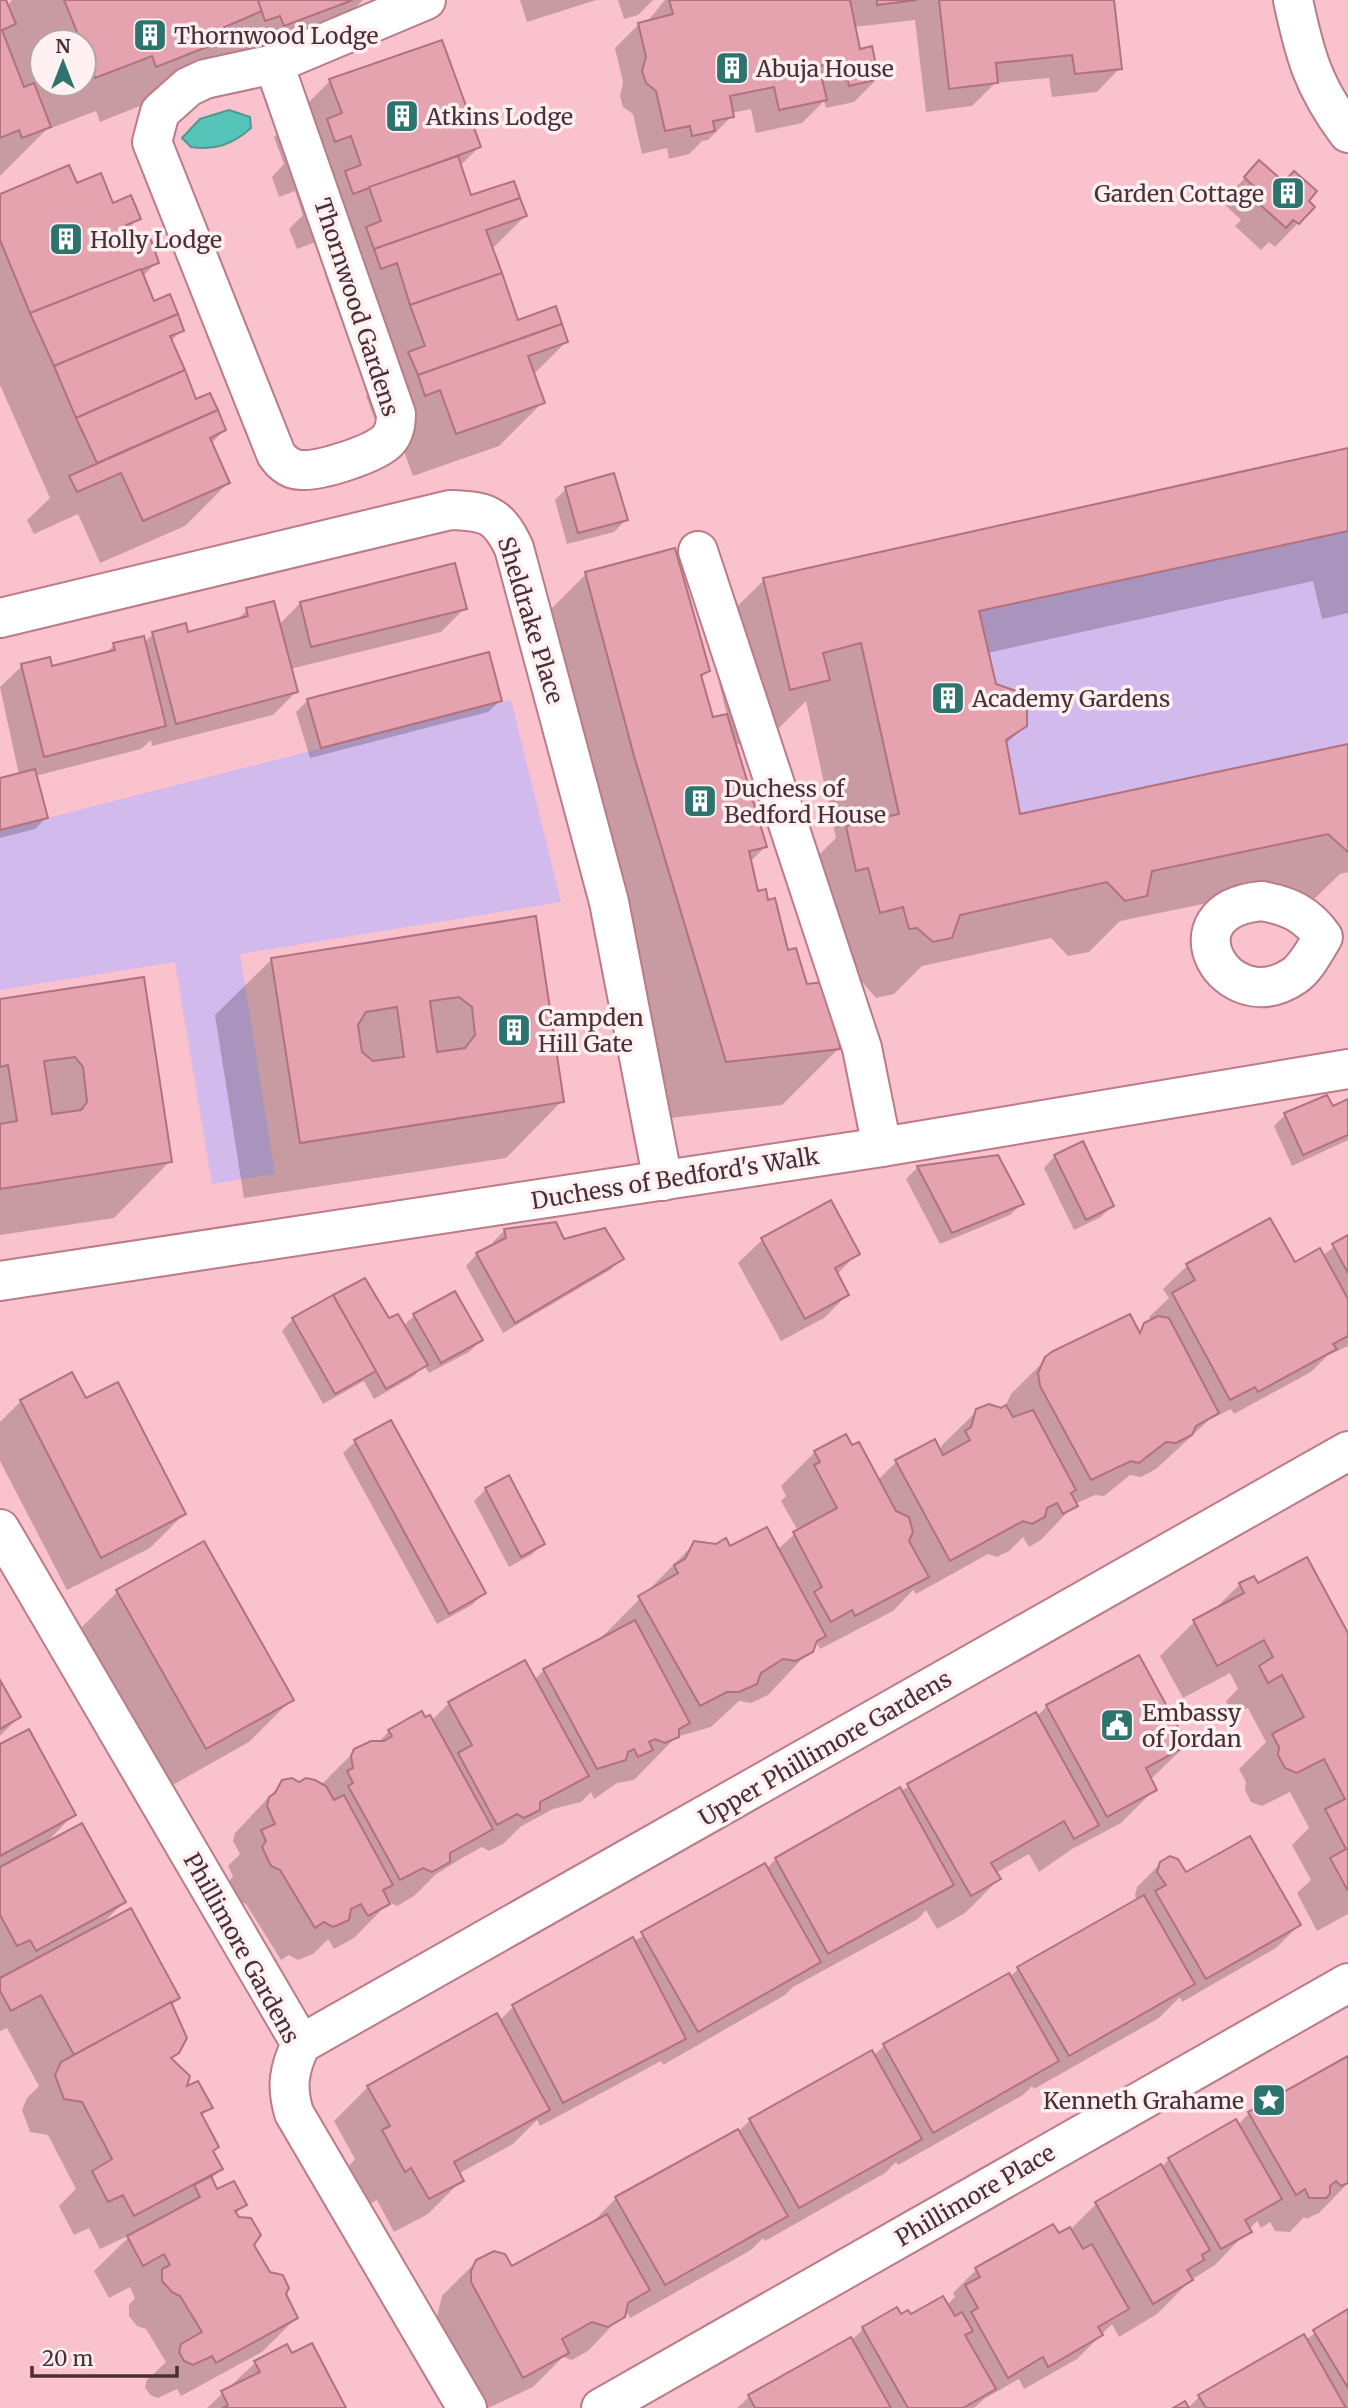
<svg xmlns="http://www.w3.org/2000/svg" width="1348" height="2408" viewBox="0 0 1348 2408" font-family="Merriweather,serif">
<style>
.green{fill:#d2baec}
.water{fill:#56c4b9;stroke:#539791;stroke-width:2}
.shadow{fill:#0003;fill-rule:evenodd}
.building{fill:#e5a2af;stroke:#b1717e;stroke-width:2;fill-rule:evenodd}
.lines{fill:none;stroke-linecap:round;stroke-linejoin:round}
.minor-casing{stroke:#bb7b88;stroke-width:42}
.minor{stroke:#fff;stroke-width:38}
.labels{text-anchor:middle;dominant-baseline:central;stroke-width:7;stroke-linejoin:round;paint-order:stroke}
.poi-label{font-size:23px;fill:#4b2f35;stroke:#fff0f2;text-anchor:start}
.street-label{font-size:23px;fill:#4b2f35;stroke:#fff0f2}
</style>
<rect width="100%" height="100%" fill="#fac2cc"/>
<g class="green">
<path d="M1348 531V744L1020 814 1006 740 1027 726C1030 700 1021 691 996 684L979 611Z"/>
<path d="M511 700 561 902 240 954 275 1174 212 1184 175 962 0 990V830Z"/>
</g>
<path class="water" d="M229 110 250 117 251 128C233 144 215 151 191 147L182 138 200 119Z"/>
<g class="shadow">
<path d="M0 0H5L7 6 12 0H363L334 28 100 122 96 111 46 130 0 176ZM42 42H84V84H42Z"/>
<path d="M520 0H596L527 22Z"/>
<path d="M618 0H653L638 15 624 19Z"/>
<path d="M665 0H1112L1120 68 1097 92 1052 97 1049 78 995 83 972 106 926 112 915 20 854 27 859 51 877 79 854 102 826 108 824 101 802 123 756 133 751 109 731 113 732 116 708 140 702 141 689 154 669 159 667 148 642 154 633 114 623 107 620 96 623 82 615 48 639 24 646 23Z"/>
<path d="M330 81 479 147 459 167 470 198 525 216 491 250 517 322 566 342 533 375 543 402 499 446 413 476 397 432 382 438 366 396 380 382 354 305 338 311 324 272 336 259 329 237 297 249 289 229 303 215 295 191 279 197 272 177 284 164 274 137Z"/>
<path d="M1259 163 1306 201 1298 223 1275 247 1269 242 1261 250 1235 226 1241 220 1222 202Z"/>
<path d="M76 185 139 218 126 231 133 246 157 262 142 277 153 303 182 330 170 342 195 401 209 395 224 430 211 444 228 483 185 526 100 563 78 514 34 534 27 520 50 498 0 385V196Z"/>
<path d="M1348 450V613L1322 619 1313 581 987 653 995 686 1025 725 1005 745 1018 816 1348 745V872L1340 874 1310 903 1271 890 1120 921 1089 952 1068 956 1051 938 922 966 894 994 876 998 812 923 800 926 790 884 836 838 806 701 771 736 734 745 765 847 750 862 756 893 838 1049 782 1105 670 1118 530 630 586 574 708 670 700 678 711 719 727 715 707 636 764 580Z"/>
<path d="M566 489 626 520 614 532 567 544 555 500Z"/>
<path d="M300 603 465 608 441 632 290 669 296 692 273 715 152 746 151 740 141 749 35 776 46 818 35 829 0 838V779L19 775 0 687 22 666 51 668 104 655 114 645 144 643 153 634H186L236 621 247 610 279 625Z"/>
<path d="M308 700 500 701 488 712 310 758 296 712Z"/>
<path d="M535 918 562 1101 506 1158 244 1198 215 1015 272 959Z"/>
<path d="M143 979 170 1161 114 1218 0 1235V1001Z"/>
<path d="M1348 1101V1140L1292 1166 1274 1126 1285 1115 1332 1108Z"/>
<path d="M1055 1156 1112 1205 1101 1217 1074 1230 1044 1168Z"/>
<path d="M997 1157 1022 1204 1010 1215 940 1244 906 1179 917 1168Z"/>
<path d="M830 1202 858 1253 836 1275 847 1295 824 1318 781 1341 738 1263 762 1240Z"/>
<path d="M555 1224 563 1241 622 1259 610 1270 503 1333 466 1266 477 1254 494 1246 493 1242 504 1231Z"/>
<path d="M1348 1237V1346L1327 1356 1311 1372 1234 1414 1231 1409 1209 1420 1156 1469 1141 1477 1130 1475 1104 1496 1095 1495 1075 1504 1041 1540 1029 1547 1023 1537 1009 1551 997 1557 988 1554 916 1594 913 1590 893 1611 820 1649 817 1643 768 1695 751 1703 739 1701 711 1727 676 1737 634 1780 617 1783 594 1799 591 1792 581 1802 553 1809 520 1827 503 1844 489 1851 482 1847 462 1858 435 1875 414 1896 397 1906 389 1902 354 1938 334 1949 328 1939 313 1954 298 1960 289 1955 281 1960 246 1904 237 1900 229 1882 233 1876 228 1866 240 1854 233 1841 235 1833 283 1782H315L321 1785 355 1751 378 1743 389 1731 424 1720 431 1721 449 1703 534 1680 544 1670 597 1642 695 1543 730 1549 777 1550 798 1531 781 1501 786 1496 781 1486 815 1452 852 1447 878 1480 896 1462 940 1453 942 1445 977 1411 1004 1409 1011 1394 1046 1359 1138 1333 1152 1321 1149 1317 1169 1298 1163 1289 1187 1266 1294 1264 1323 1255Z"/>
<path d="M415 1315 481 1340 469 1352 429 1373 424 1365 414 1376 374 1399 364 1381 323 1404 282 1331 293 1319 388 1321 403 1326Z"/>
<path d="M85 1400 184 1514 150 1548 67 1590 0 1461V1422L21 1401Z"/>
<path d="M391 1422 484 1593 472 1605 437 1624 343 1453 355 1442Z"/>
<path d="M486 1489 543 1544 531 1555 509 1567 474 1501Z"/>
<path d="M1240 1584 1258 1585 1348 1637V1914L1317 1931 1297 1893 1311 1880 1292 1845 1309 1828 1290 1792 1262 1806 1251 1802 1245 1790 1246 1782 1239 1769 1266 1742 1248 1708 1233 1715 1226 1701 1238 1689 1230 1673 1183 1698 1160 1656 1194 1622 1212 1612Z"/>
<path d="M117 1592 292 1699 249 1742 162 1791 74 1635Z"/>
<path d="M0 1684 19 1717 0 1736Z"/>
<path d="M1047 1706 1186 1745 1150 1780 1155 1789 1121 1823 1072 1849 1039 1872 1029 1854 996 1873 999 1879 965 1913 937 1929 926 1910 918 1919 793 1987 785 1995 663 2065 661 2061 540 2126 537 2120 513 2144 458 2174 462 2180 428 2214 394 2232 377 2200 370 2204 349 2166 355 2159 334 2121 368 2087 499 2021 513 2007 766 1869 776 1859 1036 1717Z"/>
<path d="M0 1746 74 1814 44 1845 124 1902 101 1925 178 1998 170 2005 177 2052 170 2059 185 2090 210 2107 201 2116 212 2152 221 2169 210 2180 216 2192 245 2205 235 2214 296 2318 262 2352 181 2396 177 2389 158 2398 150 2395 145 2387 147 2380 166 2362 146 2329 137 2326 129 2316V2305L135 2298 130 2287 109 2298 94 2271 132 2234 100 2249 89 2228 74 2235 59 2206 76 2189 48 2135 30 2132 22 2110 27 2098 39 2086 7 2028 0 2031Z"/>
<path d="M1161 1863 1299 1925 1276 1948 1182 2002 1180 1997 1159 2018 1034 2089 1032 2086 1023 2095 898 2165 896 2162 885 2173 765 2241 763 2238 751 2250 630 2318 626 2311 588 2351 572 2360 563 2357 533 2387 488 2408 437 2317 442 2296 477 2261 511 2269 589 2226 616 2198 738 2132 750 2120 873 2056 884 2046 1008 1975 1009 1978 1018 1969 1138 1901 1135 1896 1137 1887Z"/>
<path d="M1348 2057V2183L1319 2213 1306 2219 1304 2217 1290 2232 1275 2231 1270 2222 1261 2228 1257 2221 1215 2265 1191 2280 1157 2314 1119 2337 1112 2324 1077 2359 1024 2389 1019 2379 984 2399 974 2408H737L749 2397 851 2341 863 2329 947 2305 955 2297 953 2293 976 2270 1070 2230 1096 2204 1161 2168 1169 2159 1238 2125 1249 2113Z"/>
<path d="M1348 2311V2408H1188L1200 2396 1305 2340Z"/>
<path d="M291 2356 344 2408H207L255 2363Z"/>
</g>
<g class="building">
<path d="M0 0H6L16 24 2 30 24 87 34 83 51 127 22 138 19 130 0 138Z"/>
<path d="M64 0H258L262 11 220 29 225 40 156 67 152 56 95 78 84 42H81Z"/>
<path d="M258 0H353L284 26 280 16 265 21Z"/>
<path d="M669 0H850L860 49 872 46 879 79 849 86 844 61 819 66 827 100 779 110 774 87 730 96 734 117 713 121 715 131 692 136 690 126 665 131 656 91 646 83 642 71 646 57 638 23 673 14Z"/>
<path d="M877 0H917L877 5Z"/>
<path d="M939 0H1114L1122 69 1075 74 1072 55 996 63 998 83 949 89Z"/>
<path d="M442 40 481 147 353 194 345 171 361 165 351 136 335 142 327 119 342 113 329 79Z"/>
<path d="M458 156 471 195 514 181 520 198 374 249 366 227 381 221 369 187Z"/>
<path d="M1259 160 1284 182 1294 171 1317 191 1309 201 1315 207 1299 224 1293 220 1286 228 1257 202 1263 195 1244 177Z"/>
<path d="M69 165 77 183 101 173 113 203 131 195 141 219 126 225 134 244 150 237 159 263 30 313 0 240V194Z"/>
<path d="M520 198 527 216 486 230 502 273 410 305 397 263 381 269 374 249Z"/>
<path d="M141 269 154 301 170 294 178 314 54 366 30 313Z"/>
<path d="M502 273 518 320 556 306 562 324 418 375 408 352 425 346 410 305Z"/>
<path d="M178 314 184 331 170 336 185 370 76 418 54 366Z"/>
<path d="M562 324 568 342 528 356 545 403 456 434 440 390 425 396 418 375Z"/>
<path d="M185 370 196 399 210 393 218 410 97 463 76 418Z"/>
<path d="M218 410 226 430 210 438 230 483 143 521 121 473 77 492 69 476Z"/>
<path d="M1348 448V531L979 611 996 684 1019 692 1027 703V726L1006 740 1020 814 1348 744V852L1328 834 1152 871 1147 896 1125 901 1107 882 960 915 952 938 933 942 917 928 909 929 903 907 880 913 868 868 856 871 846 826 899 814 861 643 823 653 830 680 790 690 763 578Z"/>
<path d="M614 473 628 520 578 533 565 487Z"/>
<path d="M675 548 710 671 701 675 713 717 727 714 767 847 749 851 758 891 766 889 768 900 775 898 788 950 796 948 807 984 823 982 835 1017 840 1049 726 1062 634 756 585 572Z"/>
<path d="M455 563 467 609 311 647 300 602Z"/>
<path d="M274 601 298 692 176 724 152 632 186 623 188 632 248 616 246 608Z"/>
<path d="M144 636 166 726 44 757 21 664 50 657 52 666 115 650 113 643Z"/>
<path d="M489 652 502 701 321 748 307 699Z"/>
<path d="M35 769 48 818 0 830V778Z"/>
<path d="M536 916 564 1102 300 1143 271 958ZM459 997 472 1007 475 1035 465 1048 437 1052 430 1001ZM397 1007 404 1057 373 1061 362 1052 358 1025 366 1012Z"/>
<path d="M144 977 172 1162 0 1189V1124L17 1121 8 1065 0 1067V999ZM75 1057 83 1067 87 1102 81 1110 52 1114 44 1061Z"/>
<path d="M1327 1095 1333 1106 1348 1099V1135L1303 1155 1284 1113Z"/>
<path d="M1083 1141 1114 1206 1086 1220 1054 1155Z"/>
<path d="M998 1155 1024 1204 952 1233 917 1166Z"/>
<path d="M831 1200 860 1254 835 1268 849 1295 805 1319 761 1238Z"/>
<path d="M1270 1218 1295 1262 1320 1248 1348 1299V1336L1333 1344 1337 1349 1258 1392 1255 1387 1230 1400 1172 1293 1195 1280 1186 1264Z"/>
<path d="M556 1222 564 1239 605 1228 624 1259 515 1323 476 1253 506 1238 504 1229Z"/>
<path d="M1348 1235V1273L1332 1244Z"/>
<path d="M365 1278 389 1318 398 1314 428 1365 386 1389 333 1295Z"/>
<path d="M455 1291 483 1340 441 1363 413 1314Z"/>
<path d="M333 1295 376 1371 335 1394 292 1318Z"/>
<path d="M1130 1314 1140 1333 1144 1323 1158 1316 1169 1318 1219 1413 1196 1426 1192 1435 1176 1443 1166 1442 1139 1463 1131 1461 1091 1480 1040 1386 1038 1373 1045 1357 1053 1351Z"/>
<path d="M72 1372 86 1398 118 1382 186 1514 101 1558 20 1400Z"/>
<path d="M989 1404 1001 1408 1006 1405 1013 1417 1033 1410 1076 1490 1071 1493 1078 1506 1063 1514 1057 1503 1047 1508 1045 1517 1032 1524 1023 1521 950 1561 895 1460 935 1439 943 1455 970 1440 965 1431 971 1427 976 1409Z"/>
<path d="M391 1420 486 1593 449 1614 354 1440Z"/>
<path d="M846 1434 852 1445 859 1442 896 1511 909 1517 913 1532 909 1541 929 1577 855 1616 852 1610 831 1622 814 1592 822 1587 793 1532 837 1508 814 1465 820 1462 814 1451Z"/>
<path d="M509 1475 545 1544 521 1557 485 1488Z"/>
<path d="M767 1527 826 1636 817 1641 813 1652 796 1661 783 1659 761 1673 757 1684 739 1692H727L700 1706 638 1596 678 1573 674 1565 685 1559 694 1541 716 1544 726 1538 730 1546Z"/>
<path d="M204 1541 294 1700 206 1749 116 1590Z"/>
<path d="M1307 1557 1348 1633V1891L1330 1858 1346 1849 1325 1809 1345 1799 1324 1759 1297 1773 1285 1768 1278 1755 1279 1747 1272 1734 1304 1717 1282 1675 1268 1683 1259 1666 1273 1657 1264 1640 1217 1666 1193 1620 1244 1593 1239 1583 1254 1576 1258 1583Z"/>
<path d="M635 1620 690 1723 679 1729V1737L665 1743 655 1739 649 1742 653 1750 638 1757 634 1749 628 1752 626 1760 597 1769 543 1669Z"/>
<path d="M1139 1655 1188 1745 1146 1768 1157 1790 1107 1817 1046 1705Z"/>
<path d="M525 1660 589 1776 540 1802V1810L524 1818 517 1814 497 1825 458 1753 472 1745 448 1702Z"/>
<path d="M0 1680 21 1717 0 1729Z"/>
<path d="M422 1711 425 1717 430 1715 493 1829 450 1853V1862L432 1872 423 1868 400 1880 348 1786 353 1783 347 1771 353 1768 351 1756 354 1749 371 1741H384L392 1736 388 1730Z"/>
<path d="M1036 1712 1099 1825 1074 1839 1064 1821 991 1863 1001 1879 971 1896 907 1784Z"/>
<path d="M29 1729 76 1815 0 1856V1744Z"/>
<path d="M292 1778 299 1782 306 1778 315 1780 326 1786 334 1800 344 1795 393 1885 383 1890 390 1904 368 1916 361 1904 351 1909 349 1920 333 1927 324 1922 315 1928 280 1870 271 1866 262 1847 266 1841 261 1830 275 1824 267 1806 269 1797 275 1793 282 1780Z"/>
<path d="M900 1787 954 1885 828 1954 775 1858Z"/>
<path d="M82 1823 126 1902 36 1951 30 1940 17 1946 0 1915V1867Z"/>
<path d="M1250 1836 1301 1925 1206 1979 1155 1891 1166 1885 1157 1872 1160 1862 1170 1856 1178 1859 1186 1872Z"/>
<path d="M765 1863 821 1962 698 2032 641 1932Z"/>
<path d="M1144 1895 1195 1984 1069 2056 1017 1967Z"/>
<path d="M131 1908 180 1998 74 2055 41 1995 11 2011 0 1991V1978Z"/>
<path d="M633 1937 686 2039 563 2103 512 2005Z"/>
<path d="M1009 1973 1059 2061 933 2133 883 2044Z"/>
<path d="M171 2002 187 2038 179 2053 171 2058 190 2076 187 2086 198 2081 213 2108 201 2113 219 2147 213 2151 223 2169 134 2216 123 2195 108 2202 92 2171 112 2159 82 2102 64 2099 55 2075 61 2062Z"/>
<path d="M497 2013 550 2110 454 2162 464 2181 429 2199 411 2168 405 2172 382 2130 390 2126 367 2086Z"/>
<path d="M872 2050 922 2139 799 2208 749 2119Z"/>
<path d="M1348 2056V2183L1341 2186 1336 2181 1330 2186V2194L1326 2198H1309L1305 2189 1296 2195 1248 2112Z"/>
<path d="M1236 2119 1282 2199 1245 2220 1252 2232 1221 2249 1168 2158Z"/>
<path d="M738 2129 788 2216 665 2285 615 2197Z"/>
<path d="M1161 2164 1210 2250 1202 2255 1204 2260 1187 2270 1193 2280 1153 2304 1095 2202Z"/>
<path d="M211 2176 217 2189 234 2181 247 2205 235 2211 239 2217 251 2218 261 2235 254 2245 270 2272 283 2275 289 2288 286 2294 298 2318 216 2363 212 2356 193 2365 184 2361 179 2352 181 2344 202 2332 180 2296 172 2292 162 2281V2269L170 2265 164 2254 143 2266 127 2236 200 2197 194 2185Z"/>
<path d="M607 2214 650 2290 628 2303 625 2317 608 2327 592 2322 562 2339 569 2353 523 2378 471 2282V2271L476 2260 494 2251 505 2254 512 2266Z"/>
<path d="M1053 2224 1059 2233 1070 2227 1083 2249 1092 2244 1129 2309 1098 2327 1103 2335 1048 2367 1043 2357 1008 2378 971 2312 978 2308 965 2285 980 2277 975 2268Z"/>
<path d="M943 2296 955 2316 962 2312 973 2331 965 2335 996 2389 963 2408H908L862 2327 897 2307 901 2314 908 2310 911 2314Z"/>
<path d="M1348 2309V2388L1313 2330Z"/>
<path d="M1304 2334 1346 2408H1206L1198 2395Z"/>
<path d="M851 2337 891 2408H755L748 2395Z"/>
<path d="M312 2343 346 2408H223L228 2405 221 2391 260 2372 254 2361 287 2344 292 2353Z"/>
<path d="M1185 2401 1189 2408H1173Z"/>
</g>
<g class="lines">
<g class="minor-casing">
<g id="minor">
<path d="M1293 0C1305 56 1313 86 1348 133"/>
<path d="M274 64 396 414C396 425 394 436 385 443 370 455 321 471 302 470 290 470 282 463 276 454L152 142 160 112 188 87 205 79 274 64 426 0"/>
<path d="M698 551 862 1048 882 1147"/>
<path d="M0 618 450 510C486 511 498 514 514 548L609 902 663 1181"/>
<path d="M1262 901C1289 906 1307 914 1323 937 1315 950 1306 968 1294 976 1226 1022 1163 910 1262 901Z"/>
<path d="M0 1281 882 1147 1348 1069"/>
<path d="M0 1529 301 2044C289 2069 286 2086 294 2113L467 2408"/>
<path d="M301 2044 1348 1451"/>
<path d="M601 2408 1348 1983"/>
</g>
</g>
<use href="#minor" class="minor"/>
</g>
<defs>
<g id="building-square" transform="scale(1.75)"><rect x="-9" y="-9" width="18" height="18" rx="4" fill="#2c746d" stroke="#fff0f2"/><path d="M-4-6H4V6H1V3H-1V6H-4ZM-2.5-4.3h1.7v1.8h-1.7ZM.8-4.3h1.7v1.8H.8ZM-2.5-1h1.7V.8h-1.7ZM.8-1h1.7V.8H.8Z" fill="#fff"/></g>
<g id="civic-square" transform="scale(1.75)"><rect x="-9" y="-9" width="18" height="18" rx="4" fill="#2c746d" stroke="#fff0f2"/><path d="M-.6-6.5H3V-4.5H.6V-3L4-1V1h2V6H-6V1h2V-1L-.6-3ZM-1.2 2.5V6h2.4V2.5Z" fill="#fff"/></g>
<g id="sight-square" transform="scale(1.75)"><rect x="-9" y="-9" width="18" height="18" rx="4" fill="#2c746d" stroke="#fff0f2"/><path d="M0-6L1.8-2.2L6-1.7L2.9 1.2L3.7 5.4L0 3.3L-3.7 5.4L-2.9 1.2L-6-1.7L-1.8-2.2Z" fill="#fff"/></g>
</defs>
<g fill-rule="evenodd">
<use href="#building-square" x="150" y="35"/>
<use href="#building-square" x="732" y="68"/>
<use href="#building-square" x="402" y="116"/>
<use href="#building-square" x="1288" y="193"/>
<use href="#building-square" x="66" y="239"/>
<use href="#building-square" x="948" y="698"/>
<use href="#building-square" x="700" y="801"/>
<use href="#building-square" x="514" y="1030"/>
<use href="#civic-square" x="1117" y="1725"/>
<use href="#sight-square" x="1269" y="2100"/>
</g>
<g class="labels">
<g class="poi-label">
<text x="174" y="35">Thornwood Lodge</text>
<text x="756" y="68">Abuja House</text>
<text x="426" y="116">Atkins Lodge</text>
<text x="1264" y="193" text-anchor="end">Garden Cottage</text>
<text x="90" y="239">Holly Lodge</text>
<text x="972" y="698">Academy Gardens</text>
<text x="724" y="788">Duchess of<tspan x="724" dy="26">Bedford House</tspan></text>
<text x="538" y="1017">Campden<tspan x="538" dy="26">Hill Gate</tspan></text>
<text x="1142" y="1712">Embassy<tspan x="1142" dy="26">of Jordan</tspan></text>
<text x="1244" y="2100" text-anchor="end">Kenneth Grahame</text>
</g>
<g class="street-label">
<text transform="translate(357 307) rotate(72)">Thornwood Gardens</text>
<text transform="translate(531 620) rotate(73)">Sheldrake Place</text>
<text transform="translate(675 1178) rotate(-9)">Duchess of Bedford's Walk</text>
<text transform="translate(825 1748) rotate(-30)">Upper Phillimore Gardens</text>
<text transform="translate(242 1948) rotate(61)">Phillimore Gardens</text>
<text transform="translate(975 2195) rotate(-30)">Phillimore Place</text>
</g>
</g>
<g transform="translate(63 63)"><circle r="33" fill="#fff0f2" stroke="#b7a3a6" stroke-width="2"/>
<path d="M0-5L12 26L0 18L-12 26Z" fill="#2c746d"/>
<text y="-10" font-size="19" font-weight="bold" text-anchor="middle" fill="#4b2f35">N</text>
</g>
<path d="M32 2366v10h145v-10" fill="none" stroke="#4b2f35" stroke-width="3.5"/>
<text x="42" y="2366" font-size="21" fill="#4b2f35" stroke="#fff0f2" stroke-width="5" paint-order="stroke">20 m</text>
</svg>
